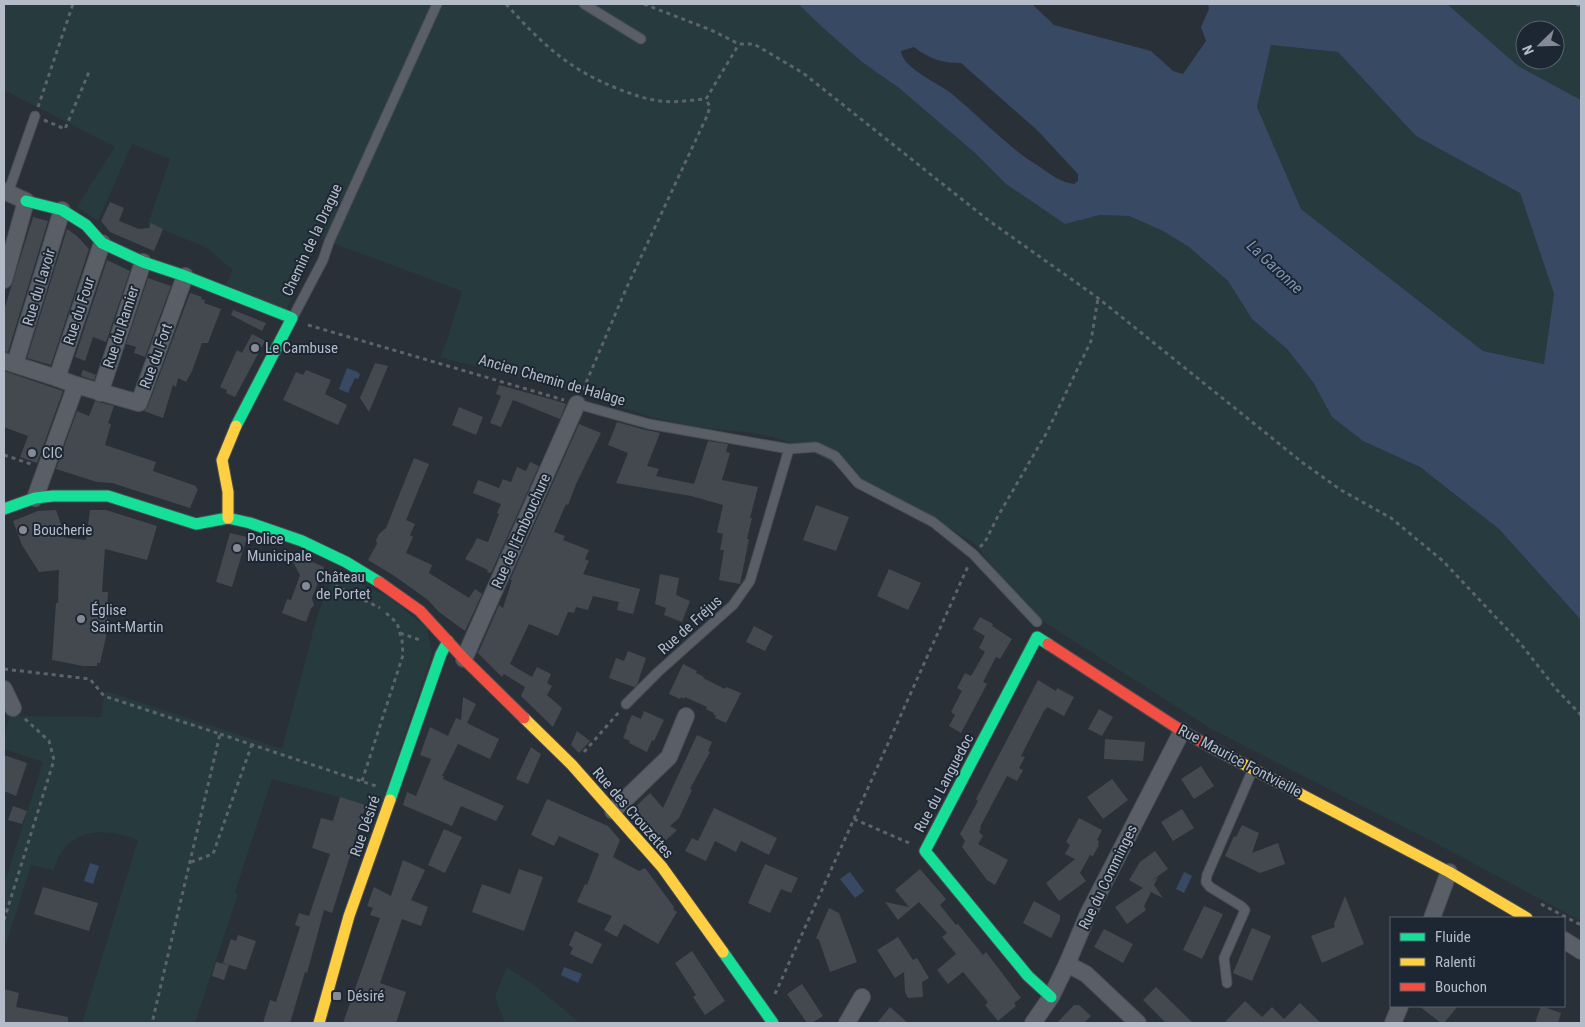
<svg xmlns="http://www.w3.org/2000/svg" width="1585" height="1027" viewBox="0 0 1585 1027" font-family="'Roboto Condensed',sans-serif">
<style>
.green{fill:#273a3e;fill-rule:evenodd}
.water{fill:#384963;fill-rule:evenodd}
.building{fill:#444950}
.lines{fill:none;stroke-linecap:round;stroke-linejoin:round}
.lane-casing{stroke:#484c53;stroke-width:11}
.street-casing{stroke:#484c53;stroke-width:18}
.fast-casing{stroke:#484c53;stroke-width:13}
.slow-casing{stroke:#484c53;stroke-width:13}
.jam-casing{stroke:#484c53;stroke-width:13}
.path{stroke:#5d636a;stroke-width:3;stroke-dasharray:4 4;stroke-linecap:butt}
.lane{stroke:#5a5e66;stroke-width:9}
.street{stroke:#5a5e66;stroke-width:16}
.fast{stroke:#16e098;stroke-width:11}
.slow{stroke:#ffcf43;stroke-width:11}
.jam{stroke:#f24e42;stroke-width:11}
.poi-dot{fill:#848b96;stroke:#1d2633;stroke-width:2}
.labels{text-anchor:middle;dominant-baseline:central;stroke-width:4;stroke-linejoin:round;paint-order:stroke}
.street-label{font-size:15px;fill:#b4bcc9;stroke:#1d2633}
.poi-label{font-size:15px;fill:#b4bcc9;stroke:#1d2633;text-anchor:start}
.water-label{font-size:16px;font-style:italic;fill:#7c92b1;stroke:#1d2633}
</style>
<rect width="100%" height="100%" fill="#2a3038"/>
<g class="green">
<path d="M4 4H798L821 26 862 62 899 88 975 153 1006 184 1065 224 1100 215 1129 216 1163 231 1189 247 1228 281 1252 319 1287 349 1313 382 1332 417 1363 441 1420 467 1499 529 1581 620V921L1441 846 1213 730 1044 622 1021 600 973 542 822 457 795 445 781 439 754 433 696 427 651 417 586 396 440 357 446 344 462 291 319 238 285 313 226 285 233 270 205 247 148 224 170 159 132 144 98 221 77 207 115 147 4 90Z"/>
<path d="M1447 4H1581V100L1515 65ZM1525 30H1555V60H1525Z"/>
<path d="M1271 45 1338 52 1416 136 1520 193 1554 294 1545 364 1483 351 1301 209 1257 107Z"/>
<path d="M335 572 389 597 427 628 432 654 380 808 272 779 235 892 238 894 195 1023H82L138 840C103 826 65 828 54 870L31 865 4 951V885L43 762 4 749V735L10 716 101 717 105 691 282 749 318 613Z"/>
<path d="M507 967 538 988 580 1023H505L495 997Z"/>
</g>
<g class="water">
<path d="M798 4H1032L1054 25 1151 51 1173 71 1183 74 1206 41 1201 27 1209 9 1208 4H1447L1518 66 1581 100V620L1499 529 1420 467 1363 441 1332 417 1313 382 1287 349 1252 319 1228 281 1189 247 1163 231 1129 216 1100 215 1065 224 1006 184 975 153 899 88 862 62 821 26ZM1271 45 1338 52 1416 136 1520 193 1554 294 1544 364 1483 351 1301 209 1257 107ZM914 47C930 59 941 63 961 63L1037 130 1078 174V181L1074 184C1060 182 1051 175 1040 167 1006 146 982 119 952 94 940 84 902 68 901 51Z"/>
<path d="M347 368 358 372 360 375 358 379 355 378 348 393 339 389Z"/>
<path d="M90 863 99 866 93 884 84 881Z"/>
<path d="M850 872 864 891 855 898 840 879Z"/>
<path d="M1184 872 1192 876 1184 893 1176 889Z"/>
<path d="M564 967 582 974 578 983 561 975Z"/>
</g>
<g class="building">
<path d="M110 202 124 208 119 221 139 229 149 228 151 223 163 229 154 251 110 232 101 221Z"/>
<path d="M33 217 48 221 8 352 4 351V310Z"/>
<path d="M67 229 77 236 89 249 51 365 27 358Z"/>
<path d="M107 260 130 271 106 342 93 337 85 361 75 357Z"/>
<path d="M148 278 171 286 145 357 134 353 136 347 126 344Z"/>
<path d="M190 293 202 297 201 299 205 300 204 303 221 309 208 343H202L192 371 186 382 178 378 176 387 173 385 163 418 144 411 148 406Z"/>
<path d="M233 310 266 323 262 331 231 315Z"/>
<path d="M252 334 265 341 235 397 226 393 227 390 220 387 237 350 242 353Z"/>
<path d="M375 363 388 366 369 412 360 398Z"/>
<path d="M83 370 96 375 94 380 81 376Z"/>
<path d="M306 370 331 380 325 394 347 405 338 425 283 400 296 372 303 375Z"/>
<path d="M4 371 63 391 37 463 20 457 28 436 4 427Z"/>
<path d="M499 385 554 400 566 404 560 419 513 400 501 427 490 423 501 396 496 394Z"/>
<path d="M95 401 114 406 108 423 111 424 105 445 156 462 153 471 196 486V488L198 489 190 508 112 483 97 482 56 469 77 411 89 416Z"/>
<path d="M459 407 483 417 476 435 452 425Z"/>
<path d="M617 422 642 429 660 433 647 466 659 469 656 476 694 484 708 441 728 444 726 452 730 453 722 480 758 487 750 518H752L747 539H749L740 584 719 580 724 550H720L723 534 717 532 723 505 691 496 616 483 628 453 608 445Z"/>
<path d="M579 424 601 433 576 484 568 505 566 504 554 532 565 536 563 540 589 550 585 559 589 561 583 574 640 589 633 614 617 610 619 602 593 596 588 610 576 607 574 613 568 612 558 636 529 624 510 664 532 677 537 667 551 674 547 683 552 686 547 695 562 708 553 727 521 696 525 687 504 674 502 677 478 653 499 605 503 608 512 580H510Z"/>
<path d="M414 458 429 464 406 520 415 524 410 535 413 537 406 553 432 565 429 573 469 598 475 589 482 594 465 631 439 612 428 600 393 575 368 560 377 544 376 540 379 534 386 528Z"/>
<path d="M530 462 539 466 491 573 487 572 488 570 465 559 473 546 477 538 488 542 499 514 497 513 501 504 473 493 478 480 499 488 503 479 511 482 517 467 526 471Z"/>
<path d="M816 505 849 517 836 551 803 540Z"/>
<path d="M56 510 66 538 86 540 90 510H106L157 526 147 560 105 549 102 592H108L106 637 100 663H97V666H83L52 660 56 603H58L59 570 39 572 22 545 13 521 38 511Z"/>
<path d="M230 533 247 537 232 587 216 582Z"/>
<path d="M287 551 324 567 312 598 314 606 311 608 306 622 282 613 287 599 291 600 300 575Z"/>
<path d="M889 569 921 583 908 610 877 596Z"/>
<path d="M660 574 679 578 676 595 690 601 682 622 664 615 666 608 655 604Z"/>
<path d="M980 617 993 624 992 626 1012 639 1000 659 996 657 983 682 987 684 961 733 949 726 955 715 951 712 962 691 957 688 965 673 971 676 985 652 979 648 985 636 973 629Z"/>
<path d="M754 626 773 636 765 651 746 642Z"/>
<path d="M628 651 646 658 637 685 634 687 609 678 616 658 624 661Z"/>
<path d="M683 664 697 671 696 673 704 677 703 678 725 689 726 687 741 693 726 723 715 718 716 716 713 714 714 713 706 709 707 707 685 697 684 699 681 697 680 699 669 694Z"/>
<path d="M1038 680 1056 691 1057 688 1074 697 1064 716 1047 707 1046 710 1045 709 1021 756 1025 757 1019 768 1023 770 1017 781 1007 776 980 827 981 828 979 832 983 836 978 844 1008 860 995 885 987 880 962 847 965 841 960 834 978 801 976 799Z"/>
<path d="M463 697 476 704 467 723 499 739 490 759 458 744 442 776H444L443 779 504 806 496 821 461 806 452 826 403 805 407 792 416 796 431 759 420 755 430 727 448 736 456 718 461 720Z"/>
<path d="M1099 709 1113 717 1102 736 1088 729Z"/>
<path d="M644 711 664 720 654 741 652 740 647 752 629 743 630 741 623 738 627 729 626 728 632 715 641 719Z"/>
<path d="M577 731 590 741 579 753 571 745Z"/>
<path d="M697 735 712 742 708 751 710 752 690 789 692 790 679 818 670 826 677 830 664 842 634 808 650 793 663 808Z"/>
<path d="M1105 739 1145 742 1143 761 1104 759Z"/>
<path d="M531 747 541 754 528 784 516 779Z"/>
<path d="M4 755 27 763 16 796 4 791Z"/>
<path d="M1201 766 1214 786 1194 799 1181 779Z"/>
<path d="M1112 779 1128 800 1103 819 1087 797Z"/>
<path d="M340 797 366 805 332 913 324 910 307 973 305 972 290 1023H263L270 1000 276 1002 300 927 295 925 299 913 309 916 330 854 312 848 321 818 333 821Z"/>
<path d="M547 799 608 826 620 840 613 857 639 871 645 868 651 876 674 907 673 909 677 912 658 944 624 924 617 937 604 930 612 916 577 902 585 884 587 885 599 854 559 836 554 846 531 835Z"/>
<path d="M13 806 27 811 22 824 8 820Z"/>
<path d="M714 808 777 838 769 855 741 841 736 852 715 841 706 861 685 851 692 838 698 841Z"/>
<path d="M1182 809 1194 828 1173 841 1161 822Z"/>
<path d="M1079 818 1102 830 1097 840 1099 841 1098 844 1099 845 1093 856 1090 855 1080 873 1086 881 1059 901 1046 883 1075 859 1065 854 1070 845 1066 842Z"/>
<path d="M1242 825 1259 833 1252 853 1278 843 1285 864 1260 873 1225 856 1234 836 1236 837Z"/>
<path d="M444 829 462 837 445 873 428 865Z"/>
<path d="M1155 851 1168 869 1151 881 1158 877 1154 885 1163 898 1151 892 1144 906 1146 910 1127 924 1115 907 1143 888 1129 880 1140 862Z"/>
<path d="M403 860 425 870 411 900 428 907 421 926 402 919 380 983 406 992 396 1023H343L380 918 370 915 373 908 367 906 374 887 391 896Z"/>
<path d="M765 864 798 878 791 893 781 889 770 913 748 903Z"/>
<path d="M519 869 543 877 524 931 472 912 482 884 510 894Z"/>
<path d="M920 869 946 899 940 905 956 925 958 924 983 955 986 952 1021 998 1014 1003 1016 1006 998 1021 985 1005 988 1002 963 972 948 984 937 970 956 954 942 937 947 933 919 902 898 920 885 902 909 907 895 890Z"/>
<path d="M43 887 98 903 89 931 34 914Z"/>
<path d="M1345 896 1364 944 1322 963 1311 936 1335 927 1334 924Z"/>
<path d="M1034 901 1060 915V920L1051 938 1023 923Z"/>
<path d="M1204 906 1223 914 1202 959 1183 950Z"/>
<path d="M829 908 839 913 857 962 830 972 819 940 816 938Z"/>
<path d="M1252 928 1271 936 1252 981 1233 973Z"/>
<path d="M1104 929 1133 944 1123 963 1094 947Z"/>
<path d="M575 931 602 944 592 964 570 954 573 948 569 945Z"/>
<path d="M238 935 256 941 246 970 223 963 231 939 236 941Z"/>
<path d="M898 937 913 960 917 958 929 978 922 982 923 997 908 998 905 992 904 972 895 978 877 950Z"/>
<path d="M692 951 725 1001 705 1015 693 997 696 995 675 963Z"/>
<path d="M216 962 229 965 224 980 212 976Z"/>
<path d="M802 984 823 1016 812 1023H807L787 994Z"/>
<path d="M1156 987 1193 1023H1166L1143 1000Z"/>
<path d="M4 989 19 993 16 1007 68 1017V1023H4Z"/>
<path d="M1245 1001 1262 1017 1272 1007 1284 1019 1300 1003 1321 1023H1224Z"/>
<path d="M1074 1005H1079L1091 1016 1084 1023H1057Z"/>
<path d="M1419 1006H1458L1444 1023H1441Z"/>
<path d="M1541 1006 1561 1013 1558 1023H1535Z"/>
<path d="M890 1007 908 1023H877Z"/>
</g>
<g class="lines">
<g class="lane-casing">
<g id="lane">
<path d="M584 4 641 39"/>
<path d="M8 193 35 116"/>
<path d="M293 317 323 260 329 242 437 4"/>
<path d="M577 404 649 424 789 449 816 447 835 456 858 483 933 522 973 554 1037 622"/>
<path d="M626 704 658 672 733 605 750 581 789 449"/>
<path d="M1227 983 1224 958 1245 910 1241 906 1210 887 1206 882 1207 875 1253 769"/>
</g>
</g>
<g class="street-casing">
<g id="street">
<path d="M4 191 26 201 4 280"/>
<path d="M4 361 57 378 76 385 35 498"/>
<path d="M15 364 62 210"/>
<path d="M57 378 102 243"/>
<path d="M76 385 139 403 185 276"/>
<path d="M100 393 143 262"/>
<path d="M464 659 577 404"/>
<path d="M4 689 13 708"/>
<path d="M613 811 669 757 686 716"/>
<path d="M1432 918 1449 872"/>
<path d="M1564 940 1581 951"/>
<path d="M1067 964 1086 974 1138 1023"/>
<path d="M847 1023 862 997"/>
<path d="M1033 1023 1051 997 1067 964 1088 914 1182 731"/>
<path d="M1393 1023 1400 1006"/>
</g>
</g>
<g class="fast-casing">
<g id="fast">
<path d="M26 201 62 210 86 225 102 243 143 262 185 276 292 318 236 426"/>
<path d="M4 509 35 498 53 496H108L196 524 228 518 250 523 302 541 346 562 379 582"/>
<path d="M1048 644 1037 637 925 851 1028 976 1051 997"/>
<path d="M390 800 441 654 448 641"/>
<path d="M723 952 773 1023"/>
</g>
</g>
<g class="slow-casing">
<g id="slow">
<path d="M228 518V492L222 460 236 426"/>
<path d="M524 718 572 765 662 867 723 952"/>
<path d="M1211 747 1449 872 1527 918"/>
<path d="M319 1023 349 916 390 800"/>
</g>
</g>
<g class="jam-casing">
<g id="jam">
<path d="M379 582 420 611 464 659 524 718"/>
<path d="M1048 644 1182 731 1211 747"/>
</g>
</g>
<g class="path">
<path d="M506 4C540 42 568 69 616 88 631 94 645 99 660 101 675 103 691 100 706 99"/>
<path d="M644 4 711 30 739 44H754L803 73 988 220 1098 298 1303 463 1341 490 1391 518 1443 561 1520 643 1557 690 1581 715"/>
<path d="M1576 4 1581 7"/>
<path d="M706 99 739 44"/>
<path d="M38 107 73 4"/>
<path d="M44 120 65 129 89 72"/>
<path d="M308 325 564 400"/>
<path d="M583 390 626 289 707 116 710 107 706 99"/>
<path d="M4 455 31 464"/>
<path d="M980 547 985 542 998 516 1047 432 1091 341 1098 298"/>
<path d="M336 579 334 585 380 608"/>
<path d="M400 633 420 640"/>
<path d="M4 669 90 679 104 696 220 734 152 1023"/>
<path d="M220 734 376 786"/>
<path d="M584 752 619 712"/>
<path d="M362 781 403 655 402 640 397 623 385 612"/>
<path d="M854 819 909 843"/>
<path d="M191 862 213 854 252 744"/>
<path d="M1541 904 1581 925"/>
<path d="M4 920 54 760 49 741 23 717"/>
<path d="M775 994 969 564"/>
</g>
<use href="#lane" class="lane"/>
<use href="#street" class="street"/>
<use href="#fast" class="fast"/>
<use href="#slow" class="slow"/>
<use href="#jam" class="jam"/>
</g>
<g class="poi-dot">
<circle cx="255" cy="348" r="5"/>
<circle cx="32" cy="453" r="5"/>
<circle cx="23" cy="530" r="5"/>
<circle cx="237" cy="548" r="5"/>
<circle cx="306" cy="586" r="5"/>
<circle cx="81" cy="619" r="5"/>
<rect x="332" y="991" width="10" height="10" rx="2.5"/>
</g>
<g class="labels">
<g class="street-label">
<text transform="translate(312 240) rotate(-65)">Chemin de la Drague</text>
<text transform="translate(39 287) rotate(-73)">Rue du Lavoir</text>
<text transform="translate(79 311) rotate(-72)">Rue du Four</text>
<text transform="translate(121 327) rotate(-72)">Rue du Ramier</text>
<text transform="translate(156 356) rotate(-70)">Rue du Fort</text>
<text transform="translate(552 380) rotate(16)">Ancien Chemin de Halage</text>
<text transform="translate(521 531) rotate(-66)">Rue de l'Embouchure</text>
<text transform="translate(690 625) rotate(-42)">Rue de Fréjus</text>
<text transform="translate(1240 761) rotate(28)">Rue Maurice Fontvieille</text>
<text transform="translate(944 783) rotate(-62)">Rue du Languedoc</text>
<text transform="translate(633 813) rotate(49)">Rue des Crouzettes</text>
<text transform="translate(365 826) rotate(-71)">Rue Désiré</text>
<text transform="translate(1108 877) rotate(-64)">Rue du Comminges</text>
</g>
<g class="poi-label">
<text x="265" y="348">Le Cambuse</text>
<text x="42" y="453">CIC</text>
<text x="33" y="530">Boucherie</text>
<text x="247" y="539">Police<tspan x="247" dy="17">Municipale</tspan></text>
<text x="316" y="577">Château<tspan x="316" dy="17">de Portet</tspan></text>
<text x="91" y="610">Église<tspan x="91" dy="17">Saint-Martin</tspan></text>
<text x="347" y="996">Désiré</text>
</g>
<g class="water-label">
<text transform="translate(1275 267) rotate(43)">La Garonne</text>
</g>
</g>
<rect width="1585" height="1027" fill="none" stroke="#b4bcc9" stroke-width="10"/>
<rect x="1390" y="917" width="175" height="90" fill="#1d2633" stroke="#59626f"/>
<rect x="1400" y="933" width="25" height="8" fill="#16e098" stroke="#59626f"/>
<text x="1435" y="942" font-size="15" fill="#b4bcc9">Fluide</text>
<rect x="1400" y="958" width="25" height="8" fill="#ffcf43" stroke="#59626f"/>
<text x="1435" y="967" font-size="15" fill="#b4bcc9">Ralenti</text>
<rect x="1400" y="983" width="25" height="8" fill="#f24e42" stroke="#59626f"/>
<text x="1435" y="992" font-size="15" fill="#b4bcc9">Bouchon</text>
<g transform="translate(1540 45) rotate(247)"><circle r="24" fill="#1d2633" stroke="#59626f"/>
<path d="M0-4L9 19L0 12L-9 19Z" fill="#848b96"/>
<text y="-8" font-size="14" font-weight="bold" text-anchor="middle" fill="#b4bcc9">N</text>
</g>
</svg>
